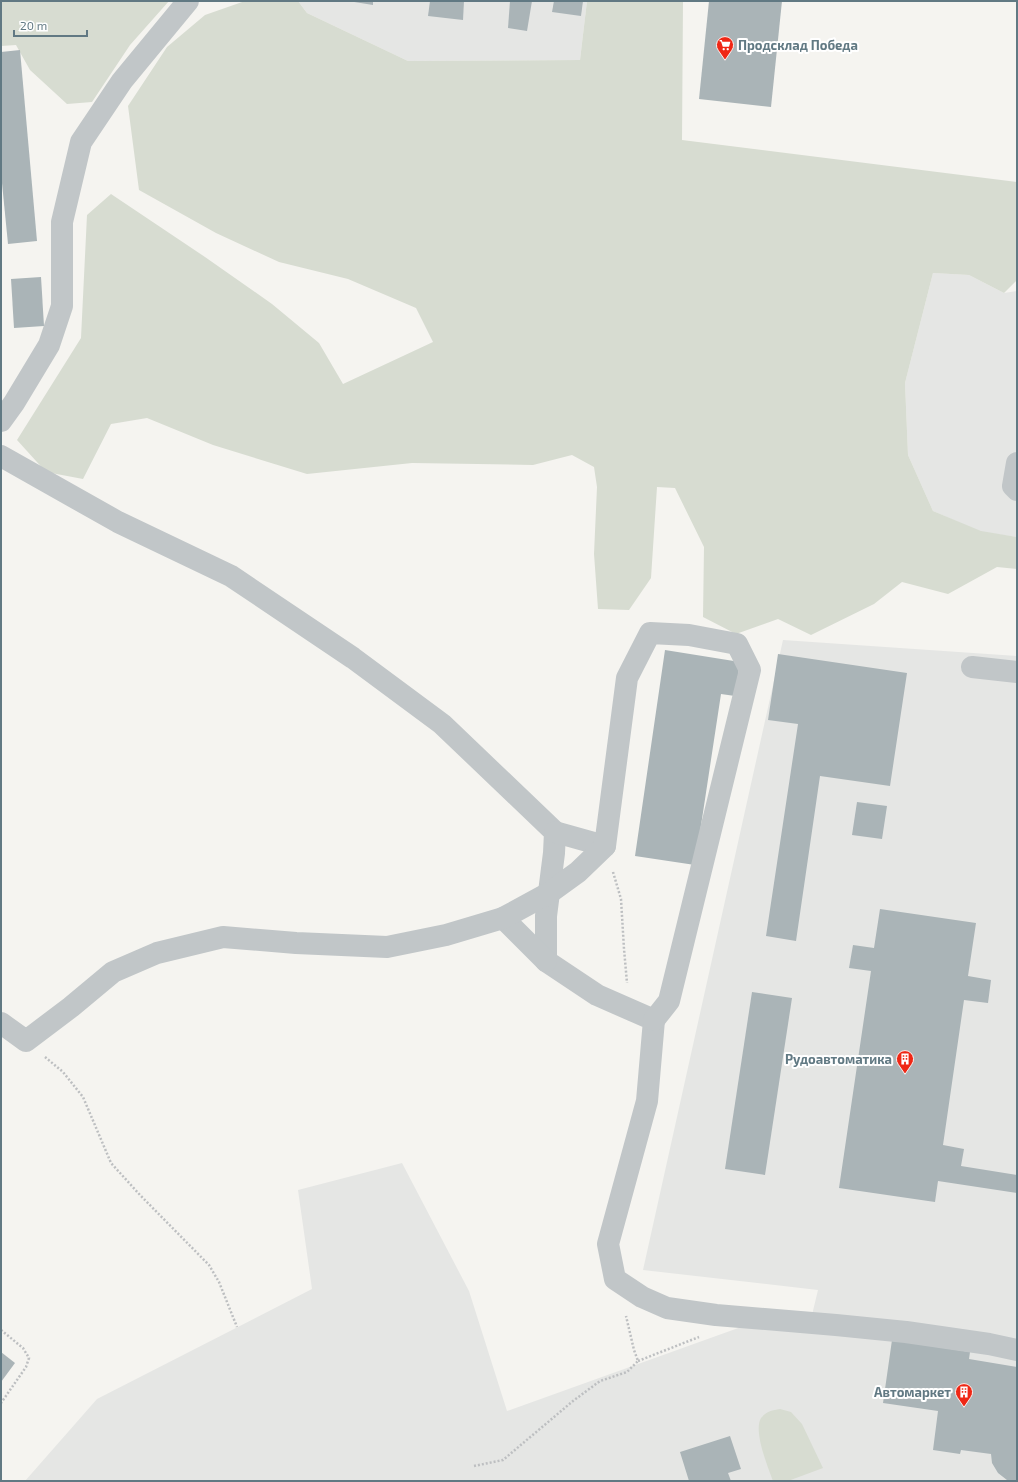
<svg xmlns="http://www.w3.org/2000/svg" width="1018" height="1482" viewBox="0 0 1018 1482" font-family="'Exo 2',sans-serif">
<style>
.built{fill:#e5e6e4}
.green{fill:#d7dcd1}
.building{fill:#aab4b7}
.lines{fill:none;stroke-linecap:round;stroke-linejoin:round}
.path{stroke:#bdbfc1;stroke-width:2.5;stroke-dasharray:2 2;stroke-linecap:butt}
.minor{stroke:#c1c6c8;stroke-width:22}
.labels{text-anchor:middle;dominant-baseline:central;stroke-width:4;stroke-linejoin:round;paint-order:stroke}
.poi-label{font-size:13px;font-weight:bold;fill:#617983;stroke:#fff;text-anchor:end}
</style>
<rect width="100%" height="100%" fill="#f5f4f0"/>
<g class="built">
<path d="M298 1H587L580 60 408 61 307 13Z"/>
<path d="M933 273 969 275 1004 293 1017 291V537L981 532 933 511 908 455 905 383Z"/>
<path d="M783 640 1017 656V1481H25L97 1399 312 1289 298 1190 402 1163 469 1291 507 1411 766 1318 811 1319 818 1290 643 1270Z"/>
</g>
<g class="green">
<path d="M1 1H169L130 45 92 102 67 104 30 70 16 45 1 46Z"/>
<path d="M245 1H298L307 13 408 61 580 60 587 1H683L682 140 1017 182V280L1004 293 969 275 933 273 905 383 908 455 933 511 981 531 1017 537V569L997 567 948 594 902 582 874 604 811 635 778 619 736 634 703 617 704 547 675 488 657 487 651 578 629 610 598 609 594 554 597 487 594 467 572 455 533 465 412 463 307 474 213 445 147 418 111 424 83 479 46 472 17 440 81 338 87 215 111 194 205 257 272 304 319 343 343 384 433 342 416 308 348 279 279 262 216 233 139 190 128 106 167 47 205 15Z"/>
<path d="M780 1409 791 1412 802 1424 823 1468 788 1481H773C768 1467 753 1431 761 1418 766 1412 772 1410 780 1409Z"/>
</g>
<g class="building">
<path d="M348 1H373V5Z"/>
<path d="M430 1H464L463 20 428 16Z"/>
<path d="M510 1H532L527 31 508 28Z"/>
<path d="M554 1H583L581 16 552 12Z"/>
<path d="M709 1H782L771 107 699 99Z"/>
<path d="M20 50 37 241 8 244 1 173V52Z"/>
<path d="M41 277 44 326 14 328 11 279Z"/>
<path d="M665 650 740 662 735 696 721 694 695 865 635 856Z"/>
<path d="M778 654 907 673 890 786 820 776 796 941 766 936 798 724 768 720Z"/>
<path d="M857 802 887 806 882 839 852 835Z"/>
<path d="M880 909 976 923 968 976 991 980 988 1003 964 1000 943 1145 964 1149 961 1166 1017 1175V1193L938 1181 935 1202 839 1188 871 971 849 968 853 945 874 948Z"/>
<path d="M752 992 792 998 765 1175 725 1169Z"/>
<path d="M892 1340 970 1352 969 1359 1017 1367V1481L1007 1480 998 1473 992 1463 991 1454 961 1450 960 1454 933 1450 938 1411 883 1403Z"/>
<path d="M1 1352 15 1363 1 1382Z"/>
<path d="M730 1436 741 1469 728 1473 731 1481H689L680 1452Z"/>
</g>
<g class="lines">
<g class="path">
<path d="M613 872 621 899 624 949 627 983"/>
<path d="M45 1057 63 1072 83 1097 111 1163 140 1195 209 1265 219 1282 237 1327"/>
<path d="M1 1330 23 1348 29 1358 26 1367 1 1403"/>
<path d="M638 1361 699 1337"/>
<path d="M474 1466 503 1460 573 1401 600 1381 627 1372 638 1361 634 1350 626 1316"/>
</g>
<g class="minor">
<path d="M1 421 14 403 49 345 62 306V222L81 142 122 81 188 1"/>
<path d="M1 456 118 522 231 576 353 658 442 724 555 832 554 853 546 916V961L597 995 654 1020 647 1101 608 1244 615 1279 642 1297 667 1308 716 1315 836 1325 906 1332 989 1344 1017 1350"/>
<path d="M1017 463 1013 486 1017 490"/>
<path d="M972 667 1017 672"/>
<path d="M555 832 605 846"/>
<path d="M503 918 546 961"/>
<path d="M1 1023 26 1041 71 1007 113 972 157 953 223 937 296 943 387 947 446 935 503 918 549 893 578 872 605 846 627 678 650 633 689 635 737 644 750 670 669 1001 654 1020"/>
</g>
</g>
<defs>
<g id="supermarket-pin" transform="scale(0.9)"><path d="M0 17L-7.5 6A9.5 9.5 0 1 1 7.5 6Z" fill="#ef2715" stroke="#fff"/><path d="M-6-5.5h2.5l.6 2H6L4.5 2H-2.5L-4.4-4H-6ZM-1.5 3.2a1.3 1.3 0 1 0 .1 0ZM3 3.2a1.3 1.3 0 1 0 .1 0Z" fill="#fff"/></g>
<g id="building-pin" transform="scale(0.9)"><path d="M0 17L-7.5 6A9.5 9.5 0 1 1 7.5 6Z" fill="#ef2715" stroke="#fff"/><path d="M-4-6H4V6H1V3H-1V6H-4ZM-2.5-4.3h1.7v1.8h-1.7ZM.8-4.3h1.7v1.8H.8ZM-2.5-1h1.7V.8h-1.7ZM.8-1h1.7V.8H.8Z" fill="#fff"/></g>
</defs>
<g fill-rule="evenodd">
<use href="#supermarket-pin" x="725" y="45"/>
<use href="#building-pin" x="905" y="1059"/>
<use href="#building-pin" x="964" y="1392"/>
</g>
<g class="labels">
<g class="poi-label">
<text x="738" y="45" text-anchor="start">Продсклад Победа</text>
<text x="892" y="1059">Рудоавтоматика</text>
<text x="951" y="1392">Автомаркет</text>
</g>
</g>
<rect width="1018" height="1482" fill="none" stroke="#617983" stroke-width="4"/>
<path d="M14 30v6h73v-6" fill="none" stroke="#617983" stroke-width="2"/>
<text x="20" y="30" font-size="12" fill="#617983" stroke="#ffffff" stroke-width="3" paint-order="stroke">20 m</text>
</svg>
